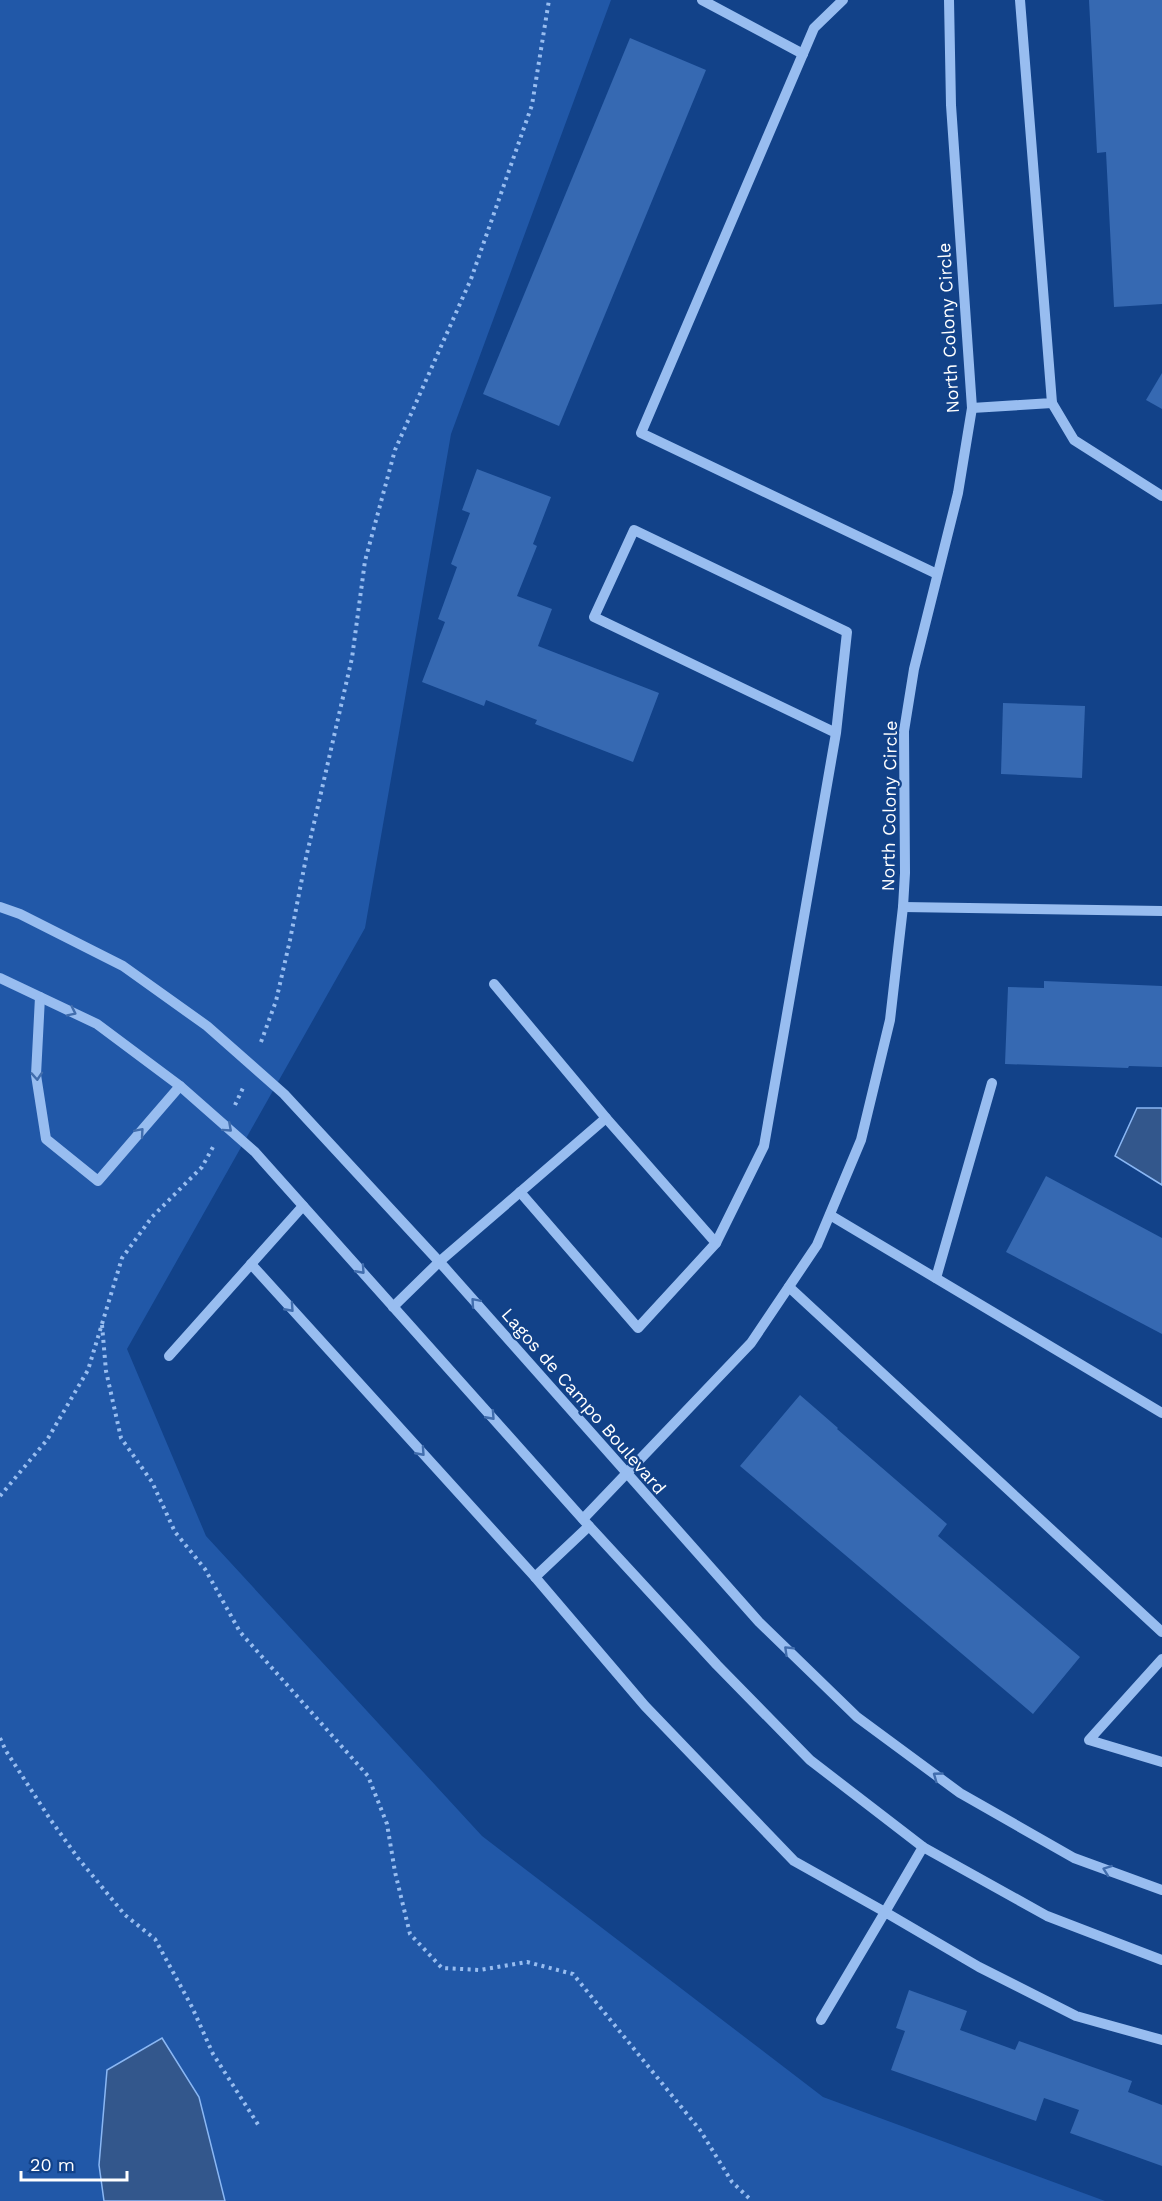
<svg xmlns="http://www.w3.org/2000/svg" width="1162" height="2201" viewBox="0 0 1162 2201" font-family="'Work Sans',sans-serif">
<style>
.green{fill:#2158a8}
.water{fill:#33578c;stroke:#8ab7f4;stroke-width:1.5}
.building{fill:#3669b2}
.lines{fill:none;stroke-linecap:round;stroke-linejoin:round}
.path{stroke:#98bdf0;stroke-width:4;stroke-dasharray:3 4.5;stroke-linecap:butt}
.minor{stroke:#98bdf0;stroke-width:10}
.oneway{stroke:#416dad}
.labels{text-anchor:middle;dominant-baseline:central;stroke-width:4.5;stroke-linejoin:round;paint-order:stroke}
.street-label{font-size:18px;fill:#fff;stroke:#124289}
</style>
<rect width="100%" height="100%" fill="#124289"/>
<path class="green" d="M0 0H611L451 434 365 928 127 1349 206 1536 482 1836 823 2097 1105 2201H0Z"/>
<g class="water">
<path d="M1137 1108H1162V1185L1115 1156Z"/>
<path d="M162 2038 199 2097 225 2201H104L99 2165 107 2070Z"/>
</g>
<g class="building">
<path d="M1089 0H1162V304L1114 307 1106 152 1097 153Z"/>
<path d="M630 38 706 70 559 426 483 394Z"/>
<path d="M1162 373V409L1146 400Z"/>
<path d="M477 469 551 497 533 544 537 546 517 596 552 609 538 646 659 693 633 762 535 724 537 720 486 700 484 706 422 682 445 622 438 619 457 567 451 564 470 513 462 510Z"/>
<path d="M1003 703 1085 706 1082 778 1001 774Z"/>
<path d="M1044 981 1162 986V1067L1129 1066 1128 1068 1005 1064 1008 987 1044 988Z"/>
<path d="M1046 1176 1162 1238V1334L1006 1252Z"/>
<path d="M800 1395 838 1428 837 1429 947 1524 938 1536 1080 1657 1033 1714 740 1466Z"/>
<path d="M909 1990 967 2011 960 2030 1015 2050 1019 2041 1132 2081 1128 2092 1162 2105V2166L1070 2133 1079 2110 1044 2098 1036 2121 891 2070 905 2031 896 2028Z"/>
</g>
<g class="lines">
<g class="path">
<path d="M261 1042 276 1001 290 940 306 858 352 658 365 561 395 450 471 279 532 105 549 0"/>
<path d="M235 1105 243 1088"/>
<path d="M102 1325 106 1371 121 1438 152 1482 175 1532 205 1569 240 1632 368 1776 387 1824 395 1872 410 1934 442 1968 480 1970 527 1962 573 1974 700 2130 732 2182 752 2201"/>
<path d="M0 1496 47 1440 88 1370 122 1258 152 1217 202 1167 213 1147"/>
<path d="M0 1738 6 1751 50 1819 78 1858 125 1915 155 1939 192 2007 213 2054 259 2126"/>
</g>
<g class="minor">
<path d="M702 0 803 54"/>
<path d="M843 0 814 28 641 433 937 574"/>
<path d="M1052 403 1074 440 1162 496"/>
<path d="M972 408 1052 403 1020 0"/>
<path d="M0 907 20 914 123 966 207 1026 284 1094 445 1268 759 1622 857 1717 960 1793 1074 1858 1162 1890"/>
<path d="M903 907 1162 911"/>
<path d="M0 978 97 1024 180 1086 255 1152 589 1526 717 1665 810 1760 923 1847 1047 1916 1162 1960"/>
<path d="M40 997 36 1075 46 1139 98 1181 180 1086"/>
<path d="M520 1192 638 1328 716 1243 606 1118"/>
<path d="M830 1215 1162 1413"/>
<path d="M716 1243 764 1146 836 733 594 617 634 530 847 632 836 733"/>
<path d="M251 1264 535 1577 645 1706 794 1861 885 1912 923 1847"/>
<path d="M936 1278 992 1083"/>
<path d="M789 1287 1162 1632"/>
<path d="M393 1307 439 1262 606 1118 494 984"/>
<path d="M169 1356 303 1206"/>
<path d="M583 1519 751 1343 817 1245 861 1140 890 1020 903 907 905 873 904 731 914 669 958 493 972 408 951 105 949 0"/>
<path d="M535 1577 589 1526"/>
<path d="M1162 1659 1089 1740 1162 1762"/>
<path d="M821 2020 885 1912 979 1967 1076 2016 1162 2040"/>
</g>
</g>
<defs><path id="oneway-chevron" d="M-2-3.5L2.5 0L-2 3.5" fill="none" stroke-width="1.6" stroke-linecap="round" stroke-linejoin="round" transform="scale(1.5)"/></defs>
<g class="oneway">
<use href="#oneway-chevron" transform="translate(72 1012) rotate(26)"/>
<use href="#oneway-chevron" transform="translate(37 1076) rotate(86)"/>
<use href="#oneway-chevron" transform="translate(228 1128) rotate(42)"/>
<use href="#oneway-chevron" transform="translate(140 1132) rotate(-49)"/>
<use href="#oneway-chevron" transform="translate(361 1270) rotate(48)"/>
<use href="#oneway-chevron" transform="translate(475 1302) rotate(-131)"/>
<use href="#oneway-chevron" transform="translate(290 1308) rotate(48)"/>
<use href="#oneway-chevron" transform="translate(491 1416) rotate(48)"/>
<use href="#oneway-chevron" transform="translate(421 1452) rotate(48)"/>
<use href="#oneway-chevron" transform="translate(788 1650) rotate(-136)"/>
<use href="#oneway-chevron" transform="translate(937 1776) rotate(-144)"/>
<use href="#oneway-chevron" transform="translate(1107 1870) rotate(-160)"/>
</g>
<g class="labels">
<g class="street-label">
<text transform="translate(948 328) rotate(-93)">North Colony Circle</text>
<text transform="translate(889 806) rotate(-89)">North Colony Circle</text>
<text transform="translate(584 1401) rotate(49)">Lagos de Campo Boulevard</text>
</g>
</g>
<path d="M21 2171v9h106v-9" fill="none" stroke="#ffffff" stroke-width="3"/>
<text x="30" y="2171" font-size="18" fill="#ffffff" stroke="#124289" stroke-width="4.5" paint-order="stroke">20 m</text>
</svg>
